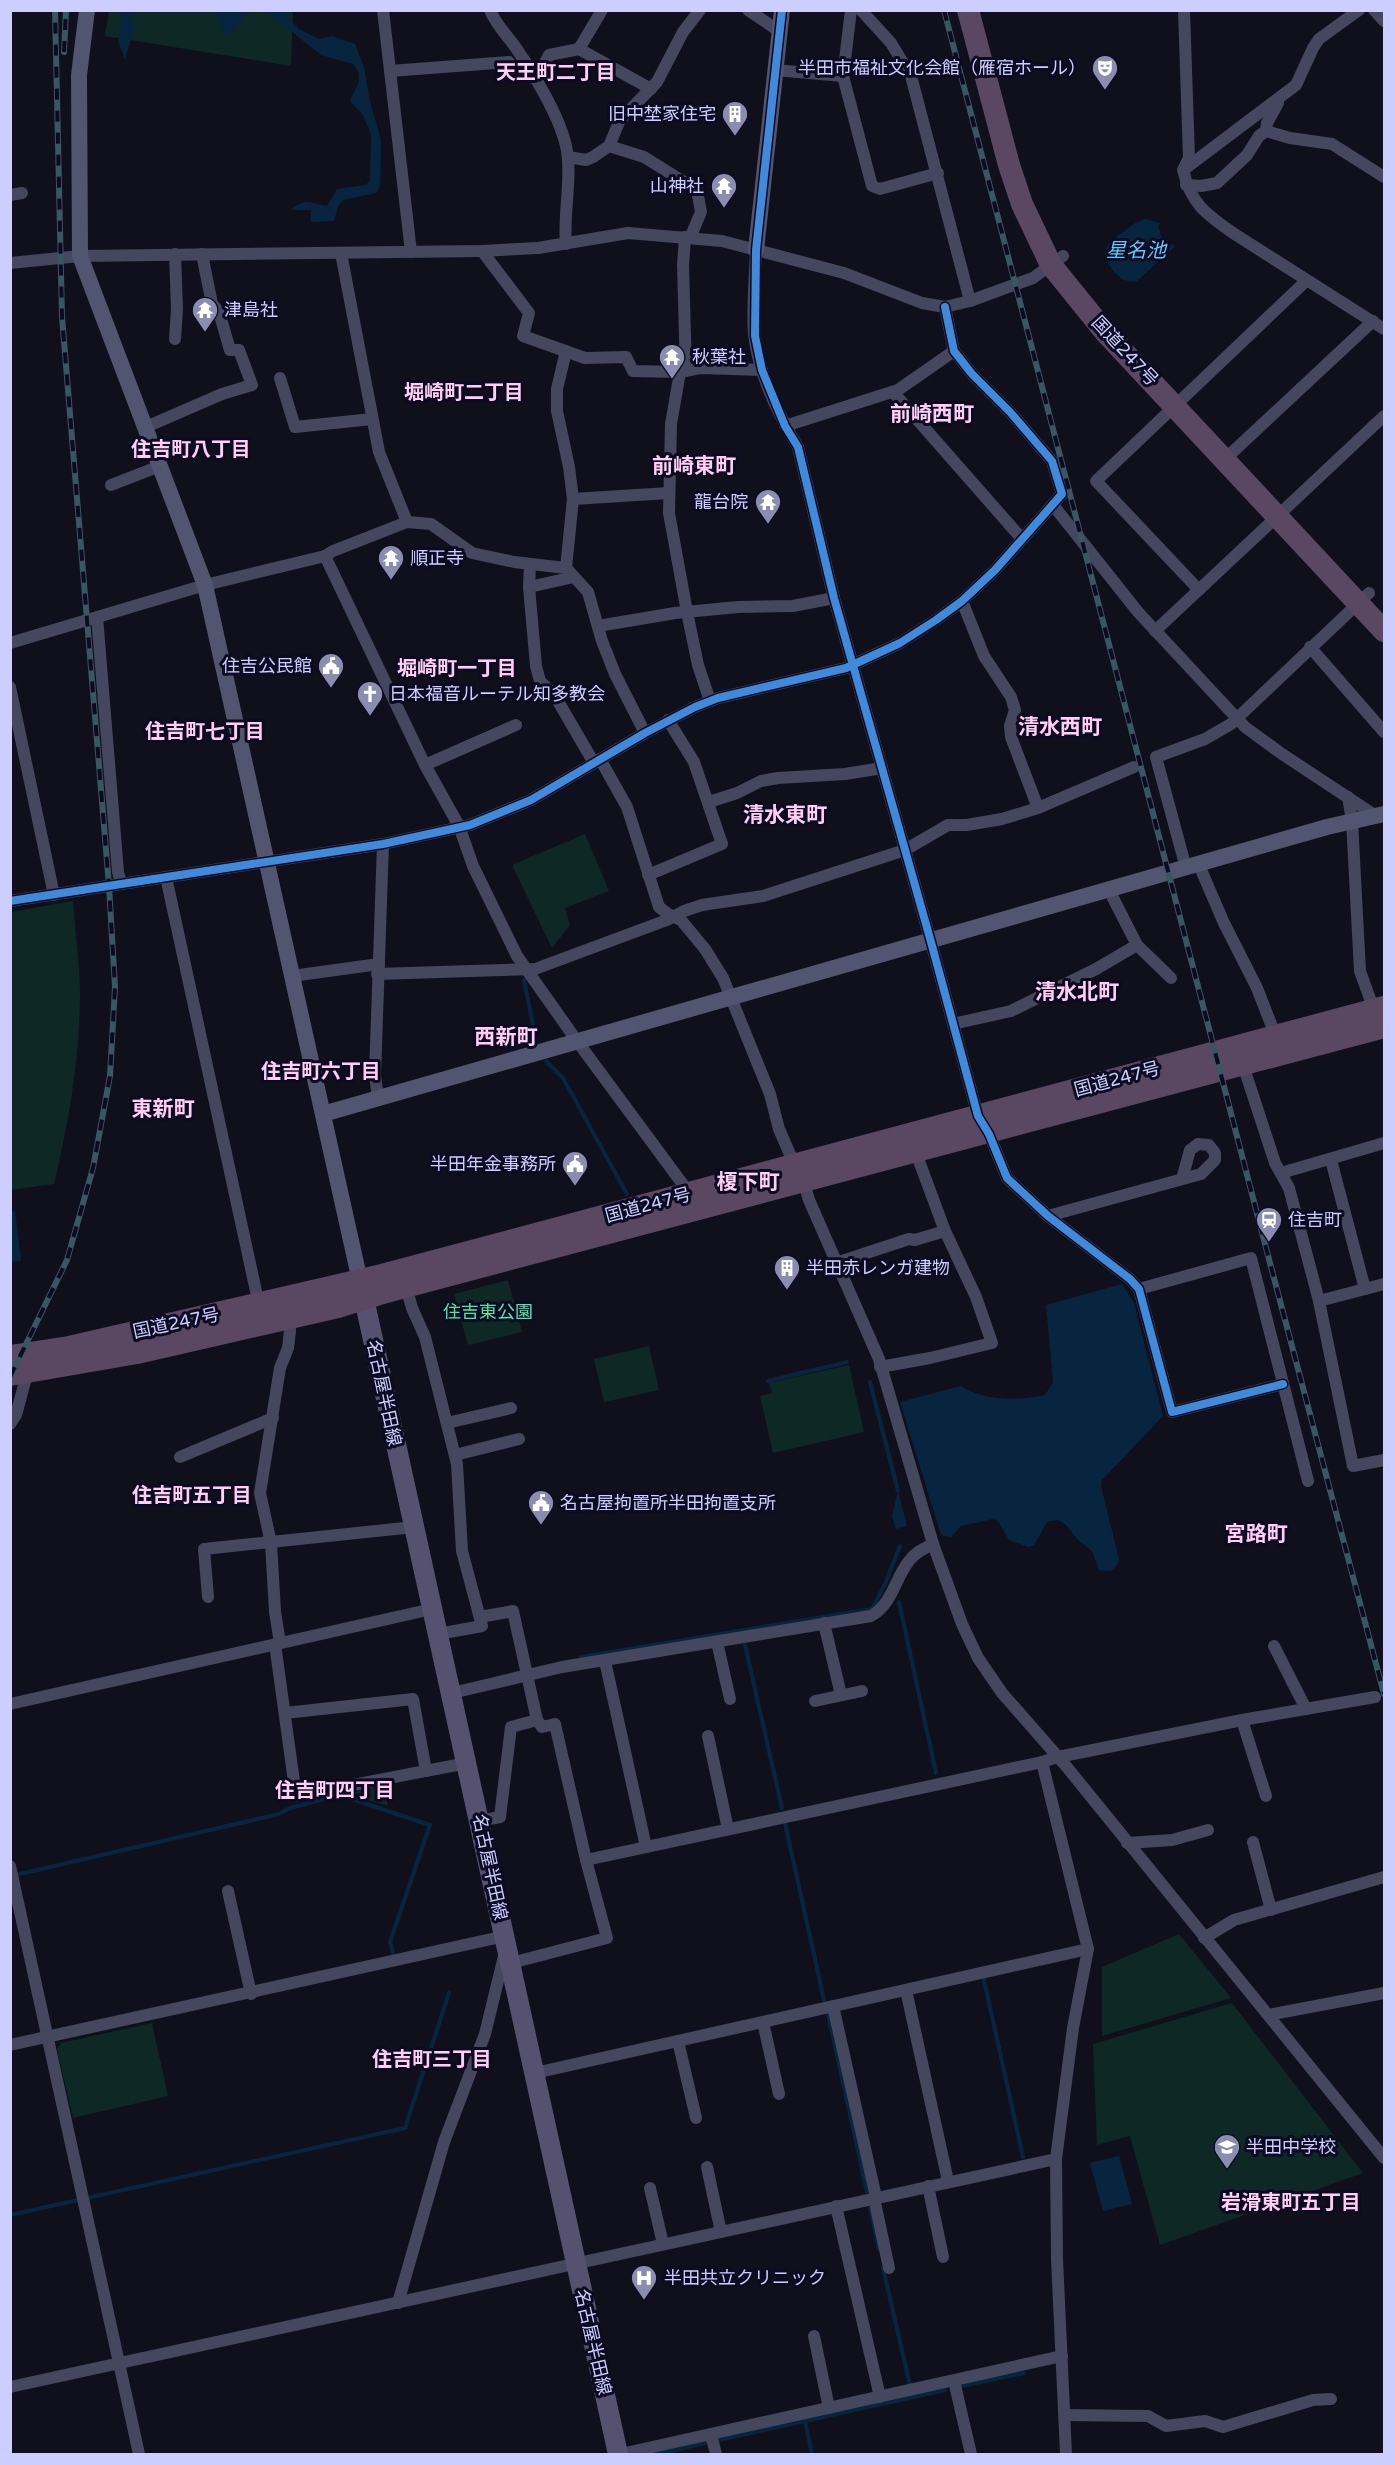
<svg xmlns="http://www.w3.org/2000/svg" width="1395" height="2465" viewBox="0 0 1395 2465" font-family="'Varela Round','Noto Sans JP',sans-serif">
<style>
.green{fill:#0e2825}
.water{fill:#082540}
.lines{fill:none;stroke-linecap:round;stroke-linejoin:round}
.stream{stroke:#082540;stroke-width:4}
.street{stroke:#44475d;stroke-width:12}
.secondary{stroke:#515570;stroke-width:16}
.primary{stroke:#575170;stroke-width:20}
.highway{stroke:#5a4863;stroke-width:22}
.rail-casing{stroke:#3b5663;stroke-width:6}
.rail{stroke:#0c0b21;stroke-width:4;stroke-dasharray:11;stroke-linecap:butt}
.cycleway-casing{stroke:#0c0b21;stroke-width:11}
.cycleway{stroke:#408adc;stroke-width:8}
.labels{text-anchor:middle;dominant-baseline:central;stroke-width:6;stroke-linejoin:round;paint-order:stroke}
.poi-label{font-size:18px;fill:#ccceff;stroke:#0c0b21;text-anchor:start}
.street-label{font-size:18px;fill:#ccceff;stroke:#0c0b21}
.park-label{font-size:18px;fill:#4fe8a9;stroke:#0c0b21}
.neighbourhood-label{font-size:20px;font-weight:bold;fill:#ffcef5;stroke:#0c0b21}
.water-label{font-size:20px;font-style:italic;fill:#5acdff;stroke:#0c0b21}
.quarter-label{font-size:21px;font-weight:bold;fill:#ffcef5;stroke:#0c0b21}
</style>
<rect width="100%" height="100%" fill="#10101c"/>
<g class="green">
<path d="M109 11H293L291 66 105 36Z"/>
<path d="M585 834 609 891 565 908 570 925 552 948 512 865Z"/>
<path d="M73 901C75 932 80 963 80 993 80 1057 69 1122 54 1184L11 1190V912Z"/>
<path d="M508 1280 522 1332 468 1345 454 1294Z"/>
<path d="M649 1346 659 1390 604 1402 594 1359Z"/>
<path d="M849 1365 864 1432 773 1453 760 1396 772 1393 769 1383Z"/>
<path d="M384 1786 388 1806 345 1793Z"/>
<path d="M1179 1934 1231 1998 1102 2036V1967Z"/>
<path d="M1232 2003 1363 2173 1160 2245 1130 2136 1097 2145 1093 2044Z"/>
<path d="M152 2023 168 2096 73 2118 57 2049 61 2043Z"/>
</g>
<g class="water">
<path d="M122 11H128L135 26 125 59 118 41Z"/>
<path d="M222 11V10L250 11 234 30 225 35C218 27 216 20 222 11Z"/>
<path d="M266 11H282L299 29 319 39 332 36 355 44 364 67 370 102 381 140 380 186 376 193 343 200 338 206 334 221 311 222V210H291C306 196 311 204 327 206L337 189 366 185 370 180 371 134 363 115 350 101C355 88 366 78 353 64L321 55Z"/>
<path d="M1146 219 1162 224 1158 225 1161 236 1175 246 1137 281C1122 286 1101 263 1107 247 1111 240 1118 235 1125 231 1132 225 1137 221 1146 219Z"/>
<path d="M15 1211 21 1261 11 1262V1212Z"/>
<path d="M1122 1284 1134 1303 1163 1416 1102 1480 1101 1486 1119 1559 1117 1565 1111 1571 1099 1570 1092 1551 1078 1540 1066 1525 1058 1520 1047 1522 1034 1545 1029 1547 1009 1540 998 1521 993 1519 961 1526 951 1537 941 1535 900 1402 961 1386C984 1401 1019 1401 1045 1395L1053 1382 1046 1305Z"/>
<path d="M898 1491 907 1526 896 1529 892 1516Z"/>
<path d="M1119 2156 1132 2204 1103 2211 1090 2163Z"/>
</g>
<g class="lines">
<g class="stream">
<path d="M524 980 537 1045"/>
<path d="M546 1061 563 1078 627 1194"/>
<path d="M768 1381 847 1362"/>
<path d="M870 1382 898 1491"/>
<path d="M899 1602 936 1773"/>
<path d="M745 1645 782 1808"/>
<path d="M581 1657 872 1609 885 1584 900 1546"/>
<path d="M785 1823 824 2000"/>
<path d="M20 1874 279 1814 290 1808 340 1795 430 1825 390 1942 393 1953"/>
<path d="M984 1980 1023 2157"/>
<path d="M828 2014 867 2192"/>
<path d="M870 2208 879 2249"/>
<path d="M10 2215 405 2128 449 1993"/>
<path d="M883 2268 910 2385"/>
<path d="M961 2386 1024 2373"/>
<path d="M805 2421 812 2454"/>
<path d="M719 2440 945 2390"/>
<path d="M657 2454 706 2443"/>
</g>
<g class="street">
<path d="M383 10 411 252"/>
<path d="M490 10C496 25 507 35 516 48 534 74 562 120 567 151 572 180 563 214 566 244"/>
<path d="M748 10 779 31"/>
<path d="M851 10 843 76 872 186 880 189 938 173"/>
<path d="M861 10 891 43 911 76 970 301"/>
<path d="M1184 10 1189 158 1183 170C1191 204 1206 214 1233 233L1384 329"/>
<path d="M1374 10 1384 21"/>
<path d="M579 49 602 10"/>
<path d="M775 70 843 76"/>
<path d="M390 71 509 62"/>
<path d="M536 79 549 55 579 49 651 89"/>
<path d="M1266 131 1290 138 1332 144 1384 177"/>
<path d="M609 146 644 157 697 190 701 212 690 238"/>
<path d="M568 157 586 160 593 157 609 146 620 120 657 82 683 32 700 10"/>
<path d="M1186 168 1296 85 1313 48 1319 39 1359 10"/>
<path d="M1186 185 1201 186 1217 183 1247 155 1259 136 1266 131 1267 123 1278 103"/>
<path d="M10 195 22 193"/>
<path d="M685 237 683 265 686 371"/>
<path d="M756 250C755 278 752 307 754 334 758 374 778 414 798 447L834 598 931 942 978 1116 989 1134 1007 1178 1048 1216 1130 1279 1139 1289 1172 1412 1283 1384"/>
<path d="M482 251 529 313 523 336 585 358 626 357 633 371 680 372 700 368 762 370"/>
<path d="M341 253 379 452 407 522"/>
<path d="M10 263 80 256 482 251 538 248 628 233 722 241 844 273 922 303 945 307 970 301 1033 278 1063 256"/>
<path d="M175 339 177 309 175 254"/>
<path d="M566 351 557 389V411L569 467 573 499 566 568"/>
<path d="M680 372 671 424 669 513 687 612 698 665 710 701"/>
<path d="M280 378 295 427 372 419"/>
<path d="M893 392 1022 539"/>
<path d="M785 426 898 390 954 351"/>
<path d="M146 427 222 394 252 385 239 350H230L219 312 212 304 202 254"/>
<path d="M1224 460 1373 321"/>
<path d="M111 485 160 466"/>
<path d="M573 499 669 493"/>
<path d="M1053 505 1138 612 1245 727 1282 754 1376 816"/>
<path d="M325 556 425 765 459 826 473 866 517 956 577 1041 690 1194"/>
<path d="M530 564 529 587 536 666 540 681 555 696 594 763"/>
<path d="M529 587 574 577"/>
<path d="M1199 590 1096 481 1306 281"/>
<path d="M962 601 984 656 1011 697 1015 710 1010 726 1011 737 1038 808"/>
<path d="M97 617 118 872 121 883"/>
<path d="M598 626 675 613 738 607 793 606 834 598"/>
<path d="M1155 631 1384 416"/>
<path d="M10 643 205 585 325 556 333 551 407 522 431 524 472 553 514 562 566 568 588 592 602 641 615 674 645 733"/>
<path d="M1310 647 1384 732"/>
<path d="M10 687 54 895"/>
<path d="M600 759 627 807 659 907 668 914 681 920 705 949 723 978 770 1094 779 1129 795 1166"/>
<path d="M425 765 516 725"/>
<path d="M1348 797 1352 821 1360 971 1374 1010"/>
<path d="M709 802 737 793 761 781 778 778 845 774 882 768"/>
<path d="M1199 865 1224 923 1257 988 1276 1037"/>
<path d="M1186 868 1156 757 1205 739 1231 724 1369 593"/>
<path d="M648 875 722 844 694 762 668 720"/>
<path d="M166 877 259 1305"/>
<path d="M1109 890 1137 945 1171 978"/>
<path d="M10 901 383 844 470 825 531 800 645 733 695 707 718 698 846 668 900 643 936 620 962 601 995 570 1062 494 1052 461 1010 412 972 374 954 351 945 307"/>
<path d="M377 974 535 969 667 920 684 911 702 905 763 896 905 850 948 825H967L1002 819 1038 808 1134 767"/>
<path d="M292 976 379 964"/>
<path d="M953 1024 1011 1011 1096 969 1137 945"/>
<path d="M1243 1065 1275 1163 1289 1188 1319 1301 1353 1466 1384 1460"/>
<path d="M378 1099 375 1075 383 844"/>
<path d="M1331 1160 1365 1289"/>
<path d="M1281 1173 1384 1143"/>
<path d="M804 1183 809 1200 879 1359 933 1544 962 1624 978 1658 1002 1693 1066 1766 1384 2158"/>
<path d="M1048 1216 1201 1174 1215 1160V1153L1209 1145 1198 1144 1190 1150 1182 1179"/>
<path d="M836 1263 909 1239 915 1240 945 1231"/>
<path d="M406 1287 412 1308 425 1337 457 1464 462 1551 482 1626 438 1634"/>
<path d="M1139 1289 1251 1258 1308 1481"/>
<path d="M1319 1301 1384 1284"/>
<path d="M880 1367 930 1358 992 1343 976 1297 945 1231 916 1153"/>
<path d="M447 1423 511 1408"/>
<path d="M10 1424 16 1415 27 1374"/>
<path d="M455 1455 519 1439"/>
<path d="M180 1457 273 1418"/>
<path d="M208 1597 204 1549 414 1527"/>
<path d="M480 1617 513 1611 537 1720 542 1727 555 1724 586 1860 607 1938 511 1963"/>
<path d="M824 1623 841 1695"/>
<path d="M717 1642 730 1699"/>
<path d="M280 1643 275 1612 271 1543 260 1493 280 1368 288 1348 290 1331 289 1319"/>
<path d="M275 1644 296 1796 467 1763"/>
<path d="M1274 1646 1306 1709"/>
<path d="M605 1661 646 1847"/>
<path d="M452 1693 562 1667 871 1616C892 1605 895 1578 909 1561 915 1552 924 1549 933 1544"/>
<path d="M815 1701 862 1691"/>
<path d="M10 1704 432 1609"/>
<path d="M285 1713 413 1699 426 1771"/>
<path d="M1242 1720 1266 1796"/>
<path d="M708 1736 728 1829"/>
<path d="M1042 1762 1088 1949 1073 2028 1056 2159 1057 2259 1066 2454"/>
<path d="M480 1821 500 1817 511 1727 537 1720"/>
<path d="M1253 1842 1271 1910"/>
<path d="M1127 1843 1172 1840 1208 1830"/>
<path d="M586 1860 1042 1762 1058 1757 1242 1720 1375 1697"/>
<path d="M10 1866 139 2454"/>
<path d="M228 1891 251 1994"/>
<path d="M1204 1938 1234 1920 1384 1877"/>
<path d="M906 1990 948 2181"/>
<path d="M833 2006 876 2197"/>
<path d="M1268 2015 1384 1993"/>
<path d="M763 2022 779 2094"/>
<path d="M678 2041 696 2118"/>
<path d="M10 2045 505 1936"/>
<path d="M535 2073 1088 1949"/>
<path d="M707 2167 721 2232"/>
<path d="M928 2186 943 2257"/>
<path d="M650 2188 663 2244"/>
<path d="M874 2198 889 2268"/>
<path d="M836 2206 880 2397"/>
<path d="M398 2303 444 2142 485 2034 505 1952"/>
<path d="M814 2336 829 2408"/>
<path d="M954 2381 971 2454"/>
<path d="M10 2387 1056 2159"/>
<path d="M1065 2415 1148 2416 1166 2426 1205 2421 1223 2427 1313 2400 1331 2399"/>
<path d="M711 2435 716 2454"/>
<path d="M621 2454 1062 2356"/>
</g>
<g class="secondary">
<path d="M87 10 79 75 80 256 205 585 360 1281"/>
<path d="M756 250 782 10"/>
<path d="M323 1114 1327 827 1384 814"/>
</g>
<path class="primary" d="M361 1285 618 2454"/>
<g class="highway">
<path d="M968 10 1009 165 1022 204 1051 265 1106 333 1384 631"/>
<path d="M10 1356 69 1347 382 1275 1384 1007"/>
<path d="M10 1375 137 1353 338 1307 386 1292 1384 1027"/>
</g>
<g class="rail-casing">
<g id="rail">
<path d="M944 10 1265 1244 1384 1694"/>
<path d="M64 52 66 10"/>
<path d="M10 1377 67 1260 93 1168 110 1076 115 987 109 886 62 317 55 10"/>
</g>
</g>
<use href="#rail" class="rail"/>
<g class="cycleway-casing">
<g id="cycleway">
<path d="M782 10 756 250 755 336 762 370 785 426 798 447 834 598 931 942 978 1116 989 1134 1007 1178 1048 1216 1130 1279 1139 1289 1172 1412 1283 1384"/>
<path d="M10 901 383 844 470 825 531 800 645 733 695 707 718 698 846 668 900 643 936 620 962 601 995 570 1062 494 1052 461 1010 412 972 374 954 351 945 307"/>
</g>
</g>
<use href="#cycleway" class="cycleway"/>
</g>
<defs>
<g id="theatre-pin" transform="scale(1.35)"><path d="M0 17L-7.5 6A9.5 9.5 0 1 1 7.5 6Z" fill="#8a8cb0" stroke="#0c0b21"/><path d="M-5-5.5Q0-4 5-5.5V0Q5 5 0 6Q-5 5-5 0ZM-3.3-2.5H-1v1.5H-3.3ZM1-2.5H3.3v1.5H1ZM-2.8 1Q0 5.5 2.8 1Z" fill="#fff"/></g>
<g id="building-pin" transform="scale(1.35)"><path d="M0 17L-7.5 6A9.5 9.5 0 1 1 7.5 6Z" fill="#8a8cb0" stroke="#0c0b21"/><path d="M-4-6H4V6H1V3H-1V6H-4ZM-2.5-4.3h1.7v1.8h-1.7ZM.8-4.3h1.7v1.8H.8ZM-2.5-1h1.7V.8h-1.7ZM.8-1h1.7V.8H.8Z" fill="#fff"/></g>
<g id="temple-pin" transform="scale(1.35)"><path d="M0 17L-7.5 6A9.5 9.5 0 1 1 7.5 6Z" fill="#8a8cb0" stroke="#0c0b21"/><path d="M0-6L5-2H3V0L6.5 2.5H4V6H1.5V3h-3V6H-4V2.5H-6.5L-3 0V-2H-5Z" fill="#fff"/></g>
<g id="civic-pin" transform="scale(1.35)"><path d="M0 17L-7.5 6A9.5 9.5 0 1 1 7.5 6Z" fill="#8a8cb0" stroke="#0c0b21"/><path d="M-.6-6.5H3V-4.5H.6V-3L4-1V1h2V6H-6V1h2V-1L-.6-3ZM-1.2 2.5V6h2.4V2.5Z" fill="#fff"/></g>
<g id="church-pin" transform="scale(1.35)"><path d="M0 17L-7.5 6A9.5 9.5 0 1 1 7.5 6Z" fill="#8a8cb0" stroke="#0c0b21"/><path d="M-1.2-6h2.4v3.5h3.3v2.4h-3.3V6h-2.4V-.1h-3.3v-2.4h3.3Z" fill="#fff"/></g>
<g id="station-pin" transform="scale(1.35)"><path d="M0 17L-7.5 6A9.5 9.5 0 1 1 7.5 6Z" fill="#8a8cb0" stroke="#0c0b21"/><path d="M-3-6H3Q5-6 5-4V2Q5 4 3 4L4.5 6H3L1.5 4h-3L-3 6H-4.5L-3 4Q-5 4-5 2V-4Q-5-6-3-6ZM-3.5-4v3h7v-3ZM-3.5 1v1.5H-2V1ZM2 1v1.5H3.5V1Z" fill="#fff"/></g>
<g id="school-pin" transform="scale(1.35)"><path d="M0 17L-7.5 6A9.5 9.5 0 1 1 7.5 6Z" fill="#8a8cb0" stroke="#0c0b21"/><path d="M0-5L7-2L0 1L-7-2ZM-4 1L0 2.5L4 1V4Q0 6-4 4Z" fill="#fff"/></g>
<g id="hospital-pin" transform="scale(1.35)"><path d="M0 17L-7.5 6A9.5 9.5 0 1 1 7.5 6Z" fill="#8a8cb0" stroke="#0c0b21"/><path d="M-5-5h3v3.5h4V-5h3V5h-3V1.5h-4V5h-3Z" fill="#fff"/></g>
</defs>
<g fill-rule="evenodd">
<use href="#theatre-pin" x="1105" y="68"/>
<use href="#building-pin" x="735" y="114"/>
<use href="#temple-pin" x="724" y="186"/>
<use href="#temple-pin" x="205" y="310"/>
<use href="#temple-pin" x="672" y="357"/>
<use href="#temple-pin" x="768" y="502"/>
<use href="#temple-pin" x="391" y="558"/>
<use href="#civic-pin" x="331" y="666"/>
<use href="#church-pin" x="370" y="694"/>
<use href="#civic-pin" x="575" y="1164"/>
<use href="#station-pin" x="1269" y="1220"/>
<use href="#building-pin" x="787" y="1268"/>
<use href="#civic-pin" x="541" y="1503"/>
<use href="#school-pin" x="1227" y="2147"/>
<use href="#hospital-pin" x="644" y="2278"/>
</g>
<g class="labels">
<g class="poi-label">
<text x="1086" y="68" text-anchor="end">半田市福祉文化会館（雁宿ホール）</text>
<text x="716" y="114" text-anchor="end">旧中埜家住宅</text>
<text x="704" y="186" text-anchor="end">山神社</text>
<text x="224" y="310">津島社</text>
<text x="692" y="357">秋葉社</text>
<text x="748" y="502" text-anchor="end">龍台院</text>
<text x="410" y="558">順正寺</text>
<text x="312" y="666" text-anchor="end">住吉公民館</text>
<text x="389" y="694">日本福音ルーテル知多教会</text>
<text x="556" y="1164" text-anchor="end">半田年金事務所</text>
<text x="1288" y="1220">住吉町</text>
<text x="806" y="1268">半田赤レンガ建物</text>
<text x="560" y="1503">名古屋拘置所半田拘置支所</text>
<text x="1246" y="2147">半田中学校</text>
<text x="664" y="2278">半田共立クリニック</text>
</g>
<g class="street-label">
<text transform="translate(1125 351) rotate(47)">国道247号</text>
<text transform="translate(1117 1079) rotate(-15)">国道247号</text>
<text transform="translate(648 1205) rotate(-15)">国道247号</text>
<text transform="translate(176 1323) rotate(-12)">国道247号</text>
<text transform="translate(384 1393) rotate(78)">名古屋半田線</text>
<text transform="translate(490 1867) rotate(78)">名古屋半田線</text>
<text transform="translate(593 2342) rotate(77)">名古屋半田線</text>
</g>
<g class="park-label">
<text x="488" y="1312">住吉東公園</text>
</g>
<g class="neighbourhood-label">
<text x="556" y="73">天王町二丁目</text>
<text x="464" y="393">堀崎町二丁目</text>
<text x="191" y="450">住吉町八丁目</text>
<text x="457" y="669">堀崎町一丁目</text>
<text x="205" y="732">住吉町七丁目</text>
<text x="321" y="1072">住吉町六丁目</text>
<text x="192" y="1496">住吉町五丁目</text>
<text x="335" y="1791">住吉町四丁目</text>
<text x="432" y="2060">住吉町三丁目</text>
<text x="1291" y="2203">岩滑東町五丁目</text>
</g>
<g class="water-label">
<text x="1136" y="251">星名池</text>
</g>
<g class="quarter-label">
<text x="932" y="414">前崎西町</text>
<text x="694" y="466">前崎東町</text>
<text x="1060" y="727">清水西町</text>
<text x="785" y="815">清水東町</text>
<text x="1077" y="992">清水北町</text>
<text x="506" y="1037">西新町</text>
<text x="163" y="1109">東新町</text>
<text x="748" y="1182">榎下町</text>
<text x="1256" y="1534">宮路町</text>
</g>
</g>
<rect width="1395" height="2465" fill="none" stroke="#ccceff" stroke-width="24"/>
</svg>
